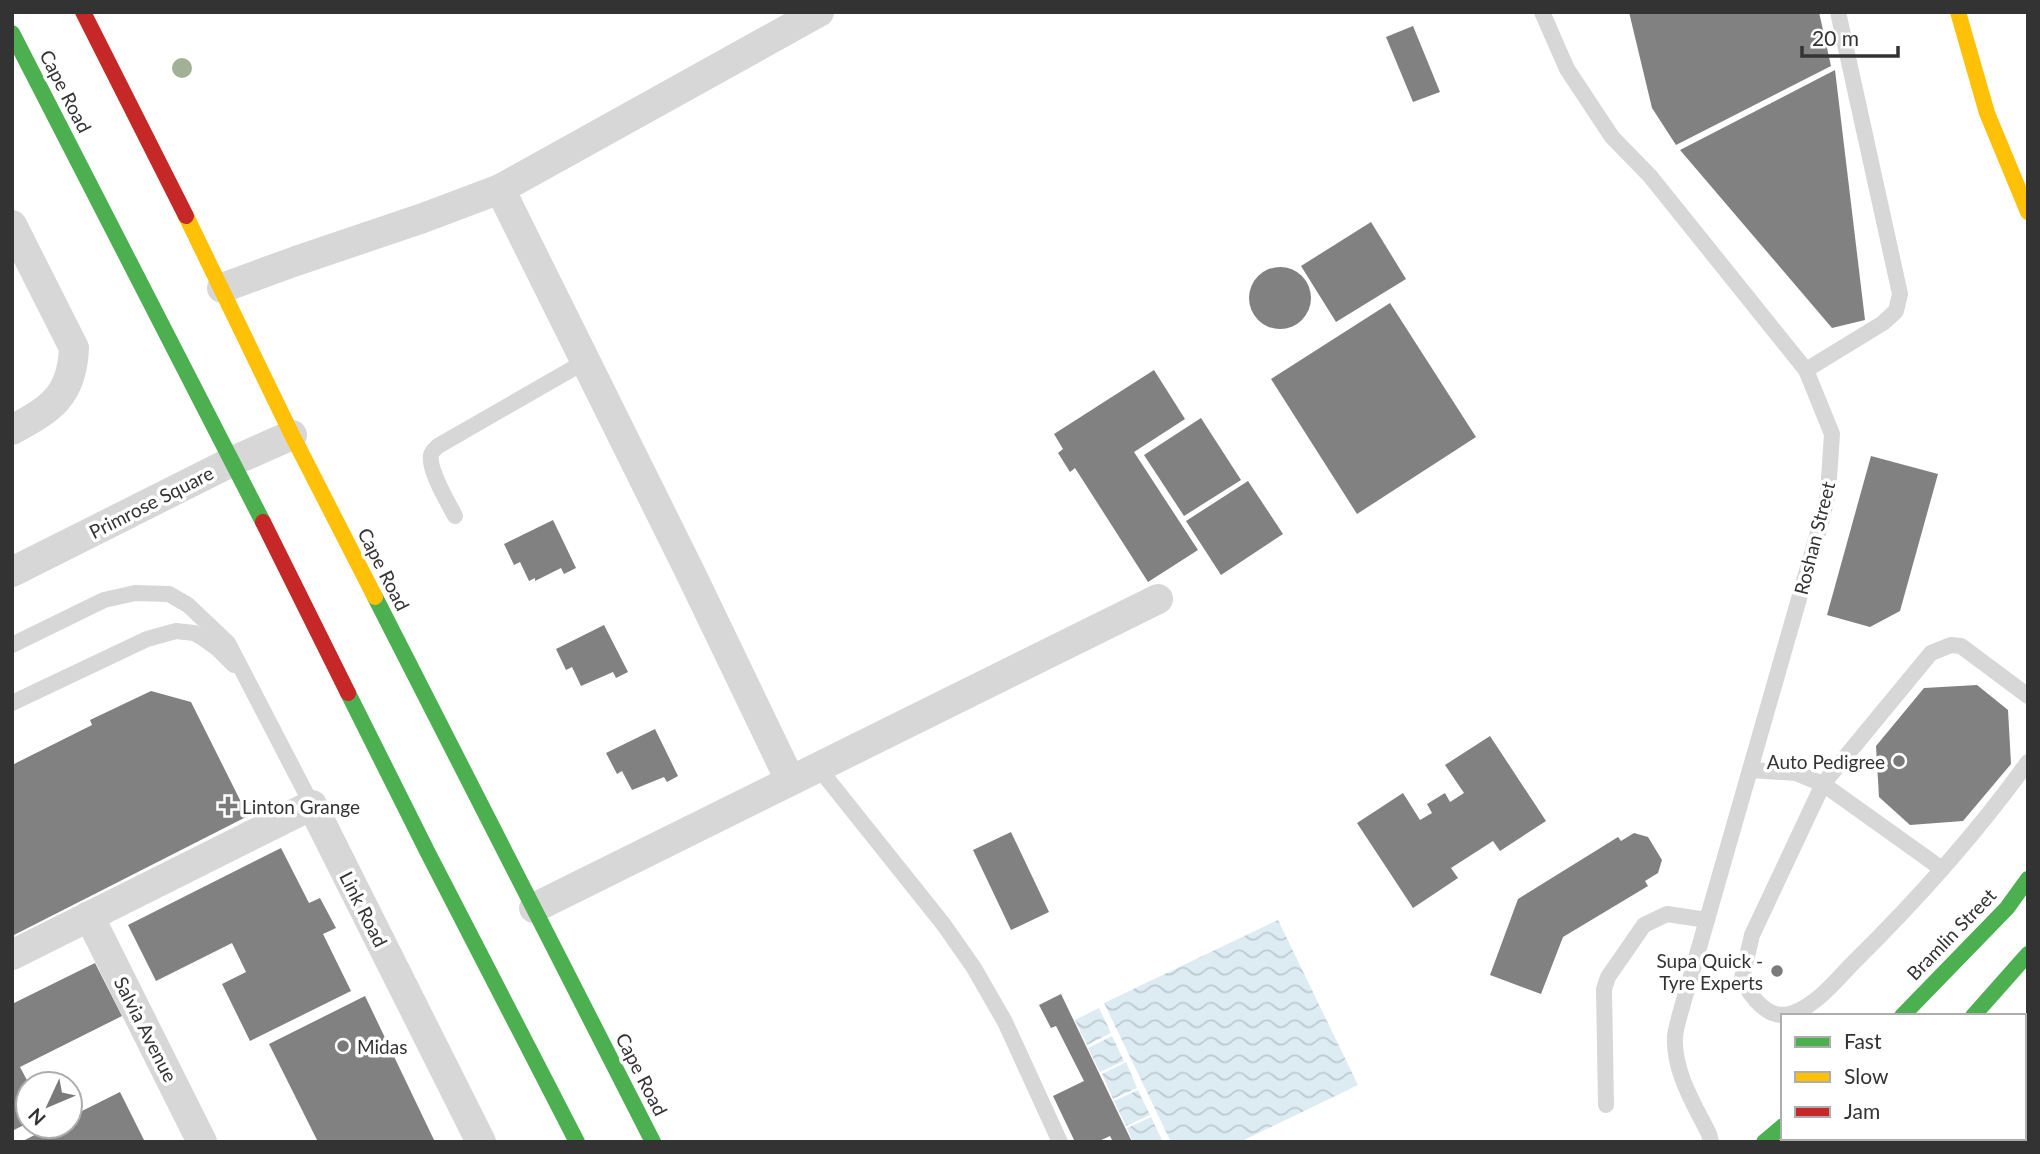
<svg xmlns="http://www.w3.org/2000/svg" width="2040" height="1154" viewBox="0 0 2040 1154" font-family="Lato,sans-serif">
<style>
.water{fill:url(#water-waves)}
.building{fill:#818181}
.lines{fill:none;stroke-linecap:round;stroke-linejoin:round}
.lane{stroke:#d7d7d7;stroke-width:16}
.street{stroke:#d7d7d7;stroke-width:30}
.fast{stroke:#4caf50;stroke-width:16}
.slow{stroke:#ffc107;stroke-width:16}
.jam{stroke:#c62828;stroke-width:16}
.tree{fill:#a2b095}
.poi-dot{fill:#7a7a7a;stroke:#fff;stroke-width:2.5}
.labels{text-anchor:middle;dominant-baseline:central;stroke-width:7;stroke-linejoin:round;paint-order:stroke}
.street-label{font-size:19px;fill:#333;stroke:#fff}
.poi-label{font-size:19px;fill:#333;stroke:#fff;text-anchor:end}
</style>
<defs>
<pattern id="water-waves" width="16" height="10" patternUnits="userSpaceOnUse" patternTransform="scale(1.75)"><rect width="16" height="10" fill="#ddebf3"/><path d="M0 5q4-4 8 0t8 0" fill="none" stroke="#becad1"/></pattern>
</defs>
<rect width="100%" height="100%" fill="#fff"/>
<g class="water">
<path d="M1278 920 1358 1085 1240 1142H1171L1104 1003Z"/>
<path d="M1099 1008 1111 1033 1087 1045 1075 1020Z"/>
<path d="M1112 1036 1124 1061 1100 1072 1088 1048Z"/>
<path d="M1126 1062 1137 1088 1113 1099 1102 1074Z"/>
<path d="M1138 1090 1150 1115 1126 1126 1114 1101Z"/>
<path d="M1151 1117 1163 1142H1133L1127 1128Z"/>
</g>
<g class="building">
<path d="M1629 12H1819L1831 66 1676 145 1652 108Z"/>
<path d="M1413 26 1440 92 1413 102 1386 37Z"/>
<path d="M1835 70 1865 320 1832 328 1680 150Z"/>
<path d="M1371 222 1406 279 1336 322 1301 266Z"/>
<circle cx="1280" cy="298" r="31"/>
<path d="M1390 303 1476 437 1357 514 1271 379Z"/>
<path d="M1154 370 1185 419 1134 452 1198 550 1148 582 1075 468 1070 472 1058 453 1063 449 1054 434Z"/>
<path d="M1201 418 1241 480 1184 516 1144 455Z"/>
<path d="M1871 456 1938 474 1900 611 1870 627 1827 615Z"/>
<path d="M1248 481 1283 534 1221 575 1186 521Z"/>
<path d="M553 520 576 568 564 574 561 568 535 581V578L529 581 520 562 514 565 504 544Z"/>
<path d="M604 625 628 672 616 678 613 672 581 686 572 667 566 670 556 649Z"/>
<path d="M1977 685 2008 710 2011 764 1963 821 1910 825 1879 797 1876 746 1924 688Z"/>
<path d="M151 691 191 702 248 816 12 936V765L92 725 90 720Z"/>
<path d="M655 729 678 776 667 782 664 777 632 790 622 771 617 774 606 753Z"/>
<path d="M1490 736 1546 821 1500 851 1493 841 1451 868 1458 878 1413 908 1357 823 1403 793 1420 820 1432 813 1427 804 1445 793 1450 802 1464 793 1445 765Z"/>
<path d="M1011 832 1049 912 1011 930 973 850Z"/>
<path d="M1634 833 1648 837 1662 860 1658 873 1645 881 1648 886 1563 937 1541 994 1490 975 1518 899 1618 837 1621 841Z"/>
<path d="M281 848 309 903 320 898 336 928 323 934 351 991 250 1041 222 984 246 972 232 943 156 981 128 925Z"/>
<path d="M95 963 122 1016 20 1067 29 1084 28 1123 12 1131V1004Z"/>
<path d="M1061 994 1132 1142H1113L1110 1136 1097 1142H1075L1053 1096 1084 1081 1056 1026 1051 1028 1039 1005Z"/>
<path d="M365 996 435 1142H318L269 1044Z"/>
<path d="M120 1092 145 1142H21L52 1126H70V1117Z"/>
</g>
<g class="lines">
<g class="lane">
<path d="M1542 12 1567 69 1612 137 1650 176 1806 370 1832 434 1828 493 1821 522 1680 1014C1678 1021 1676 1029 1675 1036 1673 1071 1694 1104 1709 1134L1711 1142"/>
<path d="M1806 370 1883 323 1896 311 1900 294 1838 12"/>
<path d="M455 516C448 502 428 470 431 455 432 451 435 449 438 446L586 361"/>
<path d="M12 645 104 600 135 593 169 594 188 605 228 643 312 805"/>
<path d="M2028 696 1961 646 1951 645 1931 653 1823 784 1752 935 1742 978C1750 997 1769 1022 1793 1013 1818 1004 1836 980 1854 962 1917 900 1976 834 2028 762"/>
<path d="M12 703 147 639 176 631 194 633 204 639 218 649 234 665"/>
<path d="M817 766 944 925 974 968 1005 1022 1060 1142"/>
<path d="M1750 770 1796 773 1823 784 1942 869"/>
<path d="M1606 1105 1604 989 1608 977 1644 925 1667 914 1707 920"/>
</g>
<g class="street">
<path d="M500 189 689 570 790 780"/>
<path d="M12 225 74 348C72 396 51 409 12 430"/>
<path d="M222 288 296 261 423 218 500 189 819 12"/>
<path d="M12 572 233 461 292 435"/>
<path d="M534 908 1158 599"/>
<path d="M89 916 202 1142"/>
<path d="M12 955 312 805 481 1142"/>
</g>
<g class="fast">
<path d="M12 33 263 522"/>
<path d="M375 597 653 1142"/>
<path d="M348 693 428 853 577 1142"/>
<path d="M1902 1016 2007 908 2028 879"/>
<path d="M1973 1016 2028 954"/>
<path d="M1764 1142 1783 1126"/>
</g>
<g class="slow">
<path d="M1958 12 1987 113 2028 212"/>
<path d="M186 216 292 435 375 597"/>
<path d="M1844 1142 1848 1138"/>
</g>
<g class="jam">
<path d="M83 12 186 216"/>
<path d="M263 522 348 693"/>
</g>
</g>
<circle class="tree" cx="182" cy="68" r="10"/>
<g class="poi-dot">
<circle cx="1899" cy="761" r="7"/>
<path d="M224.5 795.5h7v7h7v7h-7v7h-7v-7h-7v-7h7z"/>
<circle cx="1777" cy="971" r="7"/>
<circle cx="343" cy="1046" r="7"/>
</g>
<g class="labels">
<g class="street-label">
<text transform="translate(66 91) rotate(63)">Cape Road</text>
<text transform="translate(151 502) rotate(-27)">Primrose Square</text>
<text transform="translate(1814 538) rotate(-76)">Roshan Street</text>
<text transform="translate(384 569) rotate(63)">Cape Road</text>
<text transform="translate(364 909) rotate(63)">Link Road</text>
<text transform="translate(1951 934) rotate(-46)">Bramlin Street</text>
<text transform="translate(146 1029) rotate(63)">Salvia Avenue</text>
<text transform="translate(642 1074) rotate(63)">Cape Road</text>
</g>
<g class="poi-label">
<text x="1885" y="761">Auto Pedigree</text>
<text x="242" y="806" text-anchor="start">Linton Grange</text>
<text x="1763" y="960">Supa Quick -<tspan x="1763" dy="22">Tyre Experts</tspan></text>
<text x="357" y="1046" text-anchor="start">Midas</text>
</g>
</g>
<rect width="2040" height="1154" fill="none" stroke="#333333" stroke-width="28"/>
<rect x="1781" y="1014" width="245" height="126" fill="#ffffff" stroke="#adadad" stroke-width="2"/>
<rect x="1795" y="1037" width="35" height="10" fill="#4caf50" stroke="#adadad" stroke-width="2"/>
<text x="1844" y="1049" font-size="21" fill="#333333">Fast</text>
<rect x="1795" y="1072" width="35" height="10" fill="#ffc107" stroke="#adadad" stroke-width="2"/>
<text x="1844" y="1084" font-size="21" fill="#333333">Slow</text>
<rect x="1795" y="1107" width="35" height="10" fill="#c62828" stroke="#adadad" stroke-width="2"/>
<text x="1844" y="1119" font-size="21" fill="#333333">Jam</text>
<g transform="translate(49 1105) rotate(226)"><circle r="33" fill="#ffffff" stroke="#adadad" stroke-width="2"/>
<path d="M0-5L12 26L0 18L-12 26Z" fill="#7a7a7a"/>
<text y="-10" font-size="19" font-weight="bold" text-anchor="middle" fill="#333333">N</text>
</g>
<path d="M1802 46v10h96v-10" fill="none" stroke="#333333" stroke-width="3.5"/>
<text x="1812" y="46" font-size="21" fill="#333333" stroke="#ffffff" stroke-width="5" paint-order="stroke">20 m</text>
</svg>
